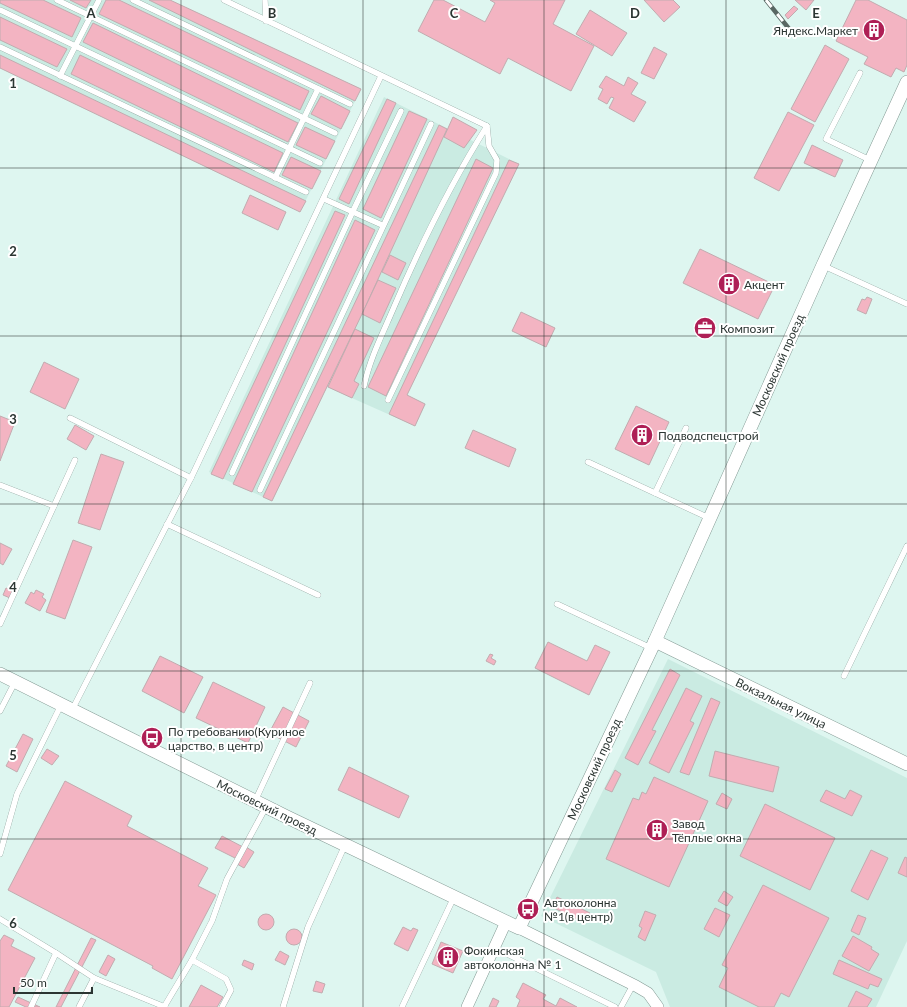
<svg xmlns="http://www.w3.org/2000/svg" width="907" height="1007" viewBox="0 0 907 1007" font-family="Lato,sans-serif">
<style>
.built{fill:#caebe2}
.building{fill:#f3b4c2;stroke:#c2abaf}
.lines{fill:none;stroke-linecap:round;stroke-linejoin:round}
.service-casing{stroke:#849a94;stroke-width:6}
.minor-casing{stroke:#849a94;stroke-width:12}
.tertiary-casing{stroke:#849a94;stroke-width:14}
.service{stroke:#fff;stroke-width:5.5}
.minor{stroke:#fff;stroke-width:11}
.tertiary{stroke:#fff;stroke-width:13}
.rail-casing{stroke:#596763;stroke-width:4.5}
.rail{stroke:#fff;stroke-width:3;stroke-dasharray:9;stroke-linecap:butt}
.grid{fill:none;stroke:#2b3532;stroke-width:1;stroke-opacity:0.55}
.labels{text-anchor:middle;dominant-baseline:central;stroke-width:4;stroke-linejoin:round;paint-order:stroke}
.poi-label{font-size:12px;fill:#2b3532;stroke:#fff;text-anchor:start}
.street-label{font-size:12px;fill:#2b3532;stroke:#fff}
.grid-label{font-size:13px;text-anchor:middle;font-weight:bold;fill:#2b3532;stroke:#fff;stroke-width:4;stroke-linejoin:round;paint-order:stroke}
</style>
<rect width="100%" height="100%" fill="#def6f0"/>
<g class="built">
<path d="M0 0H170L361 89 300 212 0 68Z"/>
<path d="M384 97 519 164 407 395 426 404 415 426 327 387 272 501 209 472Z"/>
<path d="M668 659 907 778V941L876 1007H670L656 972 541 916Z"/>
</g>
<g class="building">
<path d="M0 0H43L81 18 72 37 0 3Z"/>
<path d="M70 0H91L86 8Z"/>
<path d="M106 0H119L309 91 300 110 99 14Z"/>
<path d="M149 0H170L361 89 355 101Z"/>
<path d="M434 0H443L485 22 495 3 490 0H565L553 24 594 46 571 91 508 58 500 74 418 31Z"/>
<path d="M644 0H673L680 7 664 22Z"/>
<path d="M795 0H814L806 10Z"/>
<path d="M856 0H868L907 20V65L904 72 896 68 891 77 864 64 868 57 836 41Z"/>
<path d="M794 6 798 9 788 19 785 15Z"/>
<path d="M590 10 627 33 612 56 576 34Z"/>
<path d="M0 17 67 49 57 67 0 40Z"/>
<path d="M93 23 298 123 288 142 83 42Z"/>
<path d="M825 45 849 59 815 122 791 109Z"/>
<path d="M654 47 667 54 654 79 641 73Z"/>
<path d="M0 55 306 201 300 212 0 68Z"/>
<path d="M80 55 283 153 274 172 71 74Z"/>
<path d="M606 76 624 86 628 77 638 83 631 94 646 102 634 122 609 108 614 98 611 97 607 104 598 99 603 89 599 87Z"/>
<path d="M321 96 350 111 341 129 311 114Z"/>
<path d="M387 99 396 103 349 204 339 199Z"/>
<path d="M409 111 427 119 381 218 363 209Z"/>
<path d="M788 112 814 125 779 191 754 178Z"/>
<path d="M453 117 477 130 464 148 444 137Z"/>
<path d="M439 125 447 129 362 314 272 501 263 497Z"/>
<path d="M305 127 335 141 326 159 296 145Z"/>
<path d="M812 145 843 160 835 177 804 163Z"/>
<path d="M291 157 321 171 312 189 282 175Z"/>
<path d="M476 159 493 168 386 396 368 387Z"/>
<path d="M509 160 519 164 407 395 425 404 415 426 389 414Z"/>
<path d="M250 195 286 212 278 230 242 213Z"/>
<path d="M335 211 345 215 223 479 211 474Z"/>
<path d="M355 220 375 230 252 492 233 484Z"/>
<path d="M700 249 775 285 758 319 683 283Z"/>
<path d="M390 255 406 263 398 280 382 272Z"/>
<path d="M378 280 396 288 380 323 362 314Z"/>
<path d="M867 297 872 299 866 314 857 310 862 299 865 300Z"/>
<path d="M521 312 555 328 546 347 512 331Z"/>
<path d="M355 329 374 338 354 381 359 384 352 398 328 387Z"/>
<path d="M44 362 79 379 65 409 30 392Z"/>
<path d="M636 406 669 422 649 465 615 449Z"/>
<path d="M0 416 15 422 0 461Z"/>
<path d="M75 425 94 436 86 450 67 439Z"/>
<path d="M473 430 516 449 509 467 465 448Z"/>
<path d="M101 454 124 462 100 530 78 523Z"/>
<path d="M73 540 92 547 65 619 46 612Z"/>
<path d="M0 543 12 549 3 565 0 563Z"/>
<path d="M6 588 13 591 10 598 3 595Z"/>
<path d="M36 590 44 594 42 597 46 600 40 611 25 603 31 592 34 594Z"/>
<path d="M548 642 587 661 595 645 610 652 589 695 535 668Z"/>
<path d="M490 654 493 655 491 658 496 661 494 665 486 661Z"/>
<path d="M160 656 203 677 184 713 142 691Z"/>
<path d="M670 669 680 675 652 730 656 731 638 765 625 758Z"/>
<path d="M213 682 265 707 248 743 196 718Z"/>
<path d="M686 688 702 696 690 721 694 723 669 773 649 763Z"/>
<path d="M711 698 720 702 689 775 680 772Z"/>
<path d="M283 707 309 721 296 747 269 733Z"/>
<path d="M23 734 33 739 17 772 6 766Z"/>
<path d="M47 749 59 756 52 765 41 758Z"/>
<path d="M715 751 779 767 773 792 709 776Z"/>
<path d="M349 767 409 796 399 818 338 790Z"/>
<path d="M615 770 621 774 612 792 605 789Z"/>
<path d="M654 777 708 801 669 887 606 859 633 798 639 800 642 792 646 794Z"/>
<path d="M65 781 132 816 127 826 208 868 198 886 216 895 172 979 152 968 153 966 8 890Z"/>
<path d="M826 790 845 799 850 790 862 796 852 816 820 801Z"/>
<path d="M722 793 732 799 727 809 716 804Z"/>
<path d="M765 804 835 838 810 890 740 856Z"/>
<path d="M222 836 243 847 237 859 215 848Z"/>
<path d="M246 847 254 852 244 868 237 864Z"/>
<path d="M871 850 888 858 868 900 851 891Z"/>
<path d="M905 857 907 858V877L898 873Z"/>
<path d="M763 885 829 918 789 997 781 993 774 1007H759L719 987 728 968 722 965Z"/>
<path d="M724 891 733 897 727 906 718 901Z"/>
<path d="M557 897 590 913 585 923 552 907Z"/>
<path d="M715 908 730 915 719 937 704 929Z"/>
<path d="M645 911 656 915 645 941 638 937 642 928 639 926Z"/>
<circle cx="266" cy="922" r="8"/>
<path d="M858 915 866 918 859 935 851 931Z"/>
<path d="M403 927 411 931 413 928 418 930 408 951 394 944Z"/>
<circle cx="294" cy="937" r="8"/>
<path d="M4 935 14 940 11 946 35 958 9 1007H0V941Z"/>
<path d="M853 936 872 947 871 949 879 954 869 971 842 956Z"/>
<path d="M91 938 96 940 61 1007H56Z"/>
<path d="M441 942 463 951 453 973 432 964Z"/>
<path d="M280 951 289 956 285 965 275 960Z"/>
<path d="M108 955 115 959 106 976 99 972Z"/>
<path d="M244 960 254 964 252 970 242 965Z"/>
<path d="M839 960 882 979 878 987 870 984 868 989 833 974Z"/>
<path d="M316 981 325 984 322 993 313 991Z"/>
<path d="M523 983 546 995 543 999 556 1006 560 998 577 1007H517L520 1000 516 997Z"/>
<path d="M201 985 223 997 217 1007H189Z"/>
<path d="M856 991 872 999 867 1007H848Z"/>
<path d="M18 997 40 1007H26L15 1002Z"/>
<path d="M493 998 499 1001 496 1007H489Z"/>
</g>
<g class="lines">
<g class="service-casing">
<g id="service">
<path d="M57 0 335 133"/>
<path d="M133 0 350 104"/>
<path d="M224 0 487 126 489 146 497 160 496 173 388 400"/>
<path d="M265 0 266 21"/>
<path d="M0 10 320 163"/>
<path d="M0 47 306 192"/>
<path d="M860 73 826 139 870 160"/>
<path d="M60 76 99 0"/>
<path d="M275 178 318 89"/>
<path d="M324 199 382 225"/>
<path d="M824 266 907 304"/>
<path d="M364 386C370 358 383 333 394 307 421 244 451 183 487 126"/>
<path d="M70 418 191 478"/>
<path d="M588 462 709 518"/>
<path d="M232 473 353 211 401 111"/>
<path d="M0 485 54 506"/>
<path d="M260 490 431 124"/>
<path d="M655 493 686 428"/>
<path d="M167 524 318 595"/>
<path d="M557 604 651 648"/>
<path d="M0 624 75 460"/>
<path d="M844 676 907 546"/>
<path d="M72 710 191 478 381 76"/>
<path d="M0 711 15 682"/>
<path d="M255 801 310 683"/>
<path d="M0 854 17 794 61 705"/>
<path d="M0 919 56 953 94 978 165 1007"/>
<path d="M495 948 615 1007"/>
<path d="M192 960 226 979 231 990 222 1007"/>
<path d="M31 1007 56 953"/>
<path d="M79 1007 94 978"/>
<path d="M164 1007 192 960 212 921 227 879 266 807"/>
<path d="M283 1007 308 927 345 845"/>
<path d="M402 1007 454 897"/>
<path d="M621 1007 633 985"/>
</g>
</g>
<g class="minor-casing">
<g id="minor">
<path d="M519 928 636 986 648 993 658 1007"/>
<path d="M467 1007 506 922"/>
</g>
</g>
<g class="tertiary-casing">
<g id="tertiary">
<path d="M655 641 907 764"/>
<path d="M0 674 287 817 519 928 655 641 823 265 907 82"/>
</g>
</g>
<use href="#service" class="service"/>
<use href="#minor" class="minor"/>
<use href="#tertiary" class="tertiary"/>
<g class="rail-casing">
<path id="rail" d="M766 0 794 35"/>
</g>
<use href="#rail" class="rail"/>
</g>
<path class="grid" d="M181 0V1007M363 0V1007M544 0V1007M726 0V1007M0 168H907M0 336H907M0 504H907M0 671H907M0 839H907"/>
<defs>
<g id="building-disc" transform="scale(1.15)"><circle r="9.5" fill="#ae1f55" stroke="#fff"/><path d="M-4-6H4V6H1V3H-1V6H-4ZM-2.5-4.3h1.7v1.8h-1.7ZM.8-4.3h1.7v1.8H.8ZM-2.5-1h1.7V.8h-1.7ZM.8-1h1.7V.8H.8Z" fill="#fff"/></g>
<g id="office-disc" transform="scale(1.15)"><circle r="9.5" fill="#ae1f55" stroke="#fff"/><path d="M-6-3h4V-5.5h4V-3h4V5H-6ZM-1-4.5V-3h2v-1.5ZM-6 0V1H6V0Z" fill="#fff"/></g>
<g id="bus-disc" transform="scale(1.15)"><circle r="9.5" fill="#ae1f55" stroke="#fff"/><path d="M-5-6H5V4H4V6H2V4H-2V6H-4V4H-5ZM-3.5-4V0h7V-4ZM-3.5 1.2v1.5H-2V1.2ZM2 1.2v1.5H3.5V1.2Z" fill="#fff"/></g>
</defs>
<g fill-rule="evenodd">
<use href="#building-disc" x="874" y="30"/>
<use href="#building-disc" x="729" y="284"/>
<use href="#office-disc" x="705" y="328"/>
<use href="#building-disc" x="642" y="435"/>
<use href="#bus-disc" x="152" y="738"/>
<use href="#building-disc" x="657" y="830"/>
<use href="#bus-disc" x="528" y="909"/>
<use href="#building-disc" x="448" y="957"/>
</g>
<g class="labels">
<g class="poi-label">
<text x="858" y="30" text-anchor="end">Яндекс.Маркет</text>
<text x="744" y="284">Акцент</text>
<text x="720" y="328">Композит</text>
<text x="658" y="435">Подводспецстрой</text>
<text x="168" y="731">По требованию(Куриное<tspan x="168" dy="14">царство, в центр)</tspan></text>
<text x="672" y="823">Завод<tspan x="672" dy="14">Тёплые окна</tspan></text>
<text x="544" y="902">Автоколонна<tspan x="544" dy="14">№1(в центр)</tspan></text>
<text x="464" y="950">Фокинская<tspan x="464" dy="14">автоколонна № 1</tspan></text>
</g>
<g class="street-label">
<text transform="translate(778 365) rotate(-66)">Московский проезд</text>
<text transform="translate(781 703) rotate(26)">Вокзальная улица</text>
<text transform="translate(594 769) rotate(-65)">Московский проезд</text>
<text transform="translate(267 807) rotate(26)">Московский проезд</text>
</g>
</g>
<g class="grid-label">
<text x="91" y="18">A</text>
<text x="272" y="18">B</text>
<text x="454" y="18">C</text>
<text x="635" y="18">D</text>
<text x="816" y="18">E</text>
<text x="13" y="88">1</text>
<text x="13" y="256">2</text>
<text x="13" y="424">3</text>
<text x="13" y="592">4</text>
<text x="13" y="760">5</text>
<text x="13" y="928">6</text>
</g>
<path d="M14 987v6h78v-6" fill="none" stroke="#2b3532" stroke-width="2"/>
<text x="20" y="987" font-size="12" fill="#2b3532" stroke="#ffffff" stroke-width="3" paint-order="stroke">50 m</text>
</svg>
